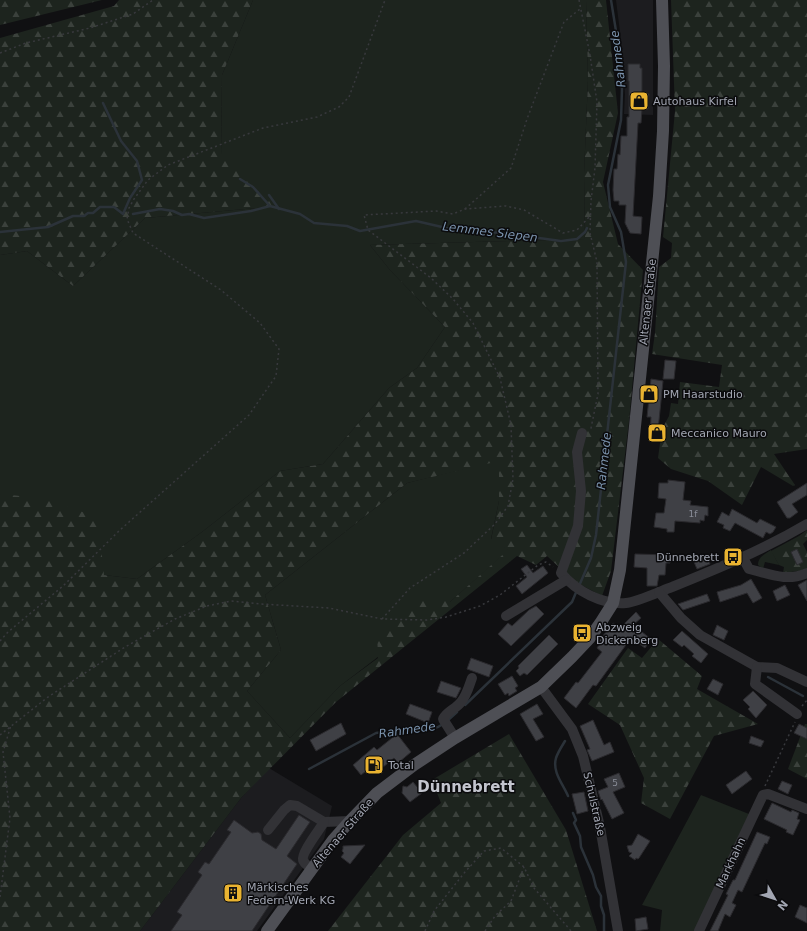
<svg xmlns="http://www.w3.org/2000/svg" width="807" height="931" viewBox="0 0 807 931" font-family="'DejaVu Sans',sans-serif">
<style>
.built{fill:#1c1c1f}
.grass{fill:#1d241e}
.forest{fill:url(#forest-firs);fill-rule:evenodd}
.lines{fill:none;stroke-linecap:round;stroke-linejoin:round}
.stream{stroke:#2b3239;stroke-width:2.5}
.building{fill:#3f4045;stroke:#2b2a2e}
.path{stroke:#38393d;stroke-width:1.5;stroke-dasharray:2 3;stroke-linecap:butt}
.minor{stroke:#323236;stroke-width:10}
.major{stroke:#4e4f55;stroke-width:12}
.labels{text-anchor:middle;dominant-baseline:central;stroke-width:3;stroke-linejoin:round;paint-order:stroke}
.number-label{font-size:9px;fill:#898c97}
.poi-label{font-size:11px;fill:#a2a6b2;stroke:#0b0b0d;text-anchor:start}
.street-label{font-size:11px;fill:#a2a6b2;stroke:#0b0b0d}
.water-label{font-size:12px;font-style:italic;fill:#7a92ac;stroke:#0b0b0d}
.district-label{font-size:15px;font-weight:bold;fill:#c3c5ce;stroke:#0b0b0d}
</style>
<defs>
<pattern id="forest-firs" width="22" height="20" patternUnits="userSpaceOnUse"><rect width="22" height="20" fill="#1d241e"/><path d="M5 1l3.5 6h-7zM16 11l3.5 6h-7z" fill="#3b413c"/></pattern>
</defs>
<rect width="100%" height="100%" fill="#101012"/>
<g class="built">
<path d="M616 0H653V115L624 114 625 94 621 40Z"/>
<path d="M269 768 332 806 324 839 257 931H140L241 798Z"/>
</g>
<g class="grass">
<path d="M253 0H586L588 80 584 174 585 239 370 245 390 270 445 327 417 368 389 388 323 464 280 471 202 532 137 579 104 575 0 494V255L27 251 73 286 145 218 277 206 221 155 222 75Z"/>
<path d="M499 460V501L491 539 509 550 450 602 340 686 290 738 247 691 281 650 265 595 407 483Z"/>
<path d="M771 550 779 565 765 562 763 569 758 565C758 557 765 554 771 550Z"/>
<path d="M701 795 749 814 696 931H660L662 910 642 905Z"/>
</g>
<g class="forest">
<path d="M0 0H102L0 25Z"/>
<path d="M119 0H253L222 75 221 154 278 206 145 218 73 286 27 251 0 255V38L114 6Z"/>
<path d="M586 0H606L618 113 603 182 618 244 643 270 629 421 611 571 602 596 574 581 547 556 536 565 517 556 336 702 241 798 140 931H0V494L41 498 98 517 104 575 137 579 202 532 280 471 323 464 389 388 417 368 445 327 390 270 370 245 585 239 584 174 588 80ZM499 461V501L491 540 508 550 450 602 427 596 377 631 378 658 340 686 290 738 247 691 281 650 265 595 407 483Z"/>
<path d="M671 0H807V449L774 454 795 485 793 486 761 467 742 505 708 481 671 469 658 458 662 429 669 416 671 403 678 404 680 382 719 387 722 365 652 354 655 333 659 267 671 258 672 243 663 237 675 111Z"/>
<path d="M807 530V540L803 544 807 552V568L799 571 783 573 784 567 779 565 771 551 799 536Z"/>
<path d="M658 639 702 676 697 689 758 724 714 736 670 819 641 803 644 778 620 725 588 704 628 648 642 658Z"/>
<path d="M805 724H807V779L788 769Z"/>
<path d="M509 734 566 830 597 931H328L403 835 441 803 432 780Z"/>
</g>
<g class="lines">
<g class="stream">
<path d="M240 179 253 187 270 206"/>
<path d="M269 195 279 209"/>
<path d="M133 214 160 209 173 211 182 215 189 214 204 218 251 211 270 206 300 214 314 223 347 226 360 231 416 221 455 230 503 233 561 241 577 239 585 232 587 228"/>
<path d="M0 232 48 227 73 216H84L88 213H93L100 207H114L123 214 130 198 142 180 137 161 121 141 103 103"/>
<path d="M579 586 591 558 596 535 626 262 621 232 610 207 608 185 621 120 622 89 616 31 611 0"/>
<path d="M768 677 803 696"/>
<path d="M465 705 572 602 577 590"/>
<path d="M447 721 457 712"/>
<path d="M565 741C562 746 558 752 556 758 552 772 563 784 568 796"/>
<path d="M309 769 376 733 396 730H420L438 727 443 724"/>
<path d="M573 813 576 820 574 823 580 836 581 847 593 875 596 887 601 896V906L604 915V931"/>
</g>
</g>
<g class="building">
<path d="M628 64H640V68H642V94H649L648 109H642L641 123H638L633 216 642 217 641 234 630 233 625 223 626 205H619V201H614L613 190 614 169H617L618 154 620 155 621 136H627V117H629V81H628Z"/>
<path d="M665 360 676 361 674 379H663Z"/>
<path d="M651 379 663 381 657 440 650 439 651 417H647Z"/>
<path d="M668 480 685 482 683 500 691 501 690 505 708 507V516L705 515 704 521 700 520V523L675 521 674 532H667V529L654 527 656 513H664L666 499 658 498 659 483H668Z"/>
<path d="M807 483V495L792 504 798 512 790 518H787L777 502Z"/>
<path d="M732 509 757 523 760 519 776 527 773 532 770 534 766 532 763 538 735 523 730 531 723 528 724 525 717 522 722 512 729 516Z"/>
<path d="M797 549 803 562 797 565 791 552Z"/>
<path d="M635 554 671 555 670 563H666L665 575H659L657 586H647V568L634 567Z"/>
<path d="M707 555 710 564 697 569 694 562 699 560V557Z"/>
<path d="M527 565 533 573 543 566 548 573 522 594 516 586 527 577 521 569Z"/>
<path d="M751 579 762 598 753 603 747 593 720 602 717 592 741 585Z"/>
<path d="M807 580V601L798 585Z"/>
<path d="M785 585 790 595 777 601 773 591Z"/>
<path d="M707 594 710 601 683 610 678 604Z"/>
<path d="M536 606 544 614 511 646 498 634 508 623 512 626 529 610Z"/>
<path d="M636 612 641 618 633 625 651 639 645 648 631 638 596 686 593 685 576 708 564 698 576 682 578 683 602 652 597 648 601 642 599 641 613 623 620 628Z"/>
<path d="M717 625 728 631 724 640 713 635Z"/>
<path d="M682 631 708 654 701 663 692 656 694 654 684 645 682 647 673 640Z"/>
<path d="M549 635 558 644 527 675 524 673 520 676 516 671 519 668 518 666Z"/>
<path d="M471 658 493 666 489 677 467 669Z"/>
<path d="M512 676 518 686 515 688 517 691 509 696 508 693 505 695 498 684Z"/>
<path d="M713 679 723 684 718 695 707 689Z"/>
<path d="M441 681 461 688 456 698 437 692Z"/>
<path d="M753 691 767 705 756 718 748 709 750 707 743 700Z"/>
<path d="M410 704 432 712 428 723 406 714Z"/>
<path d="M537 704 543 714 533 719 544 737 536 741 520 714Z"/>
<path d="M593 720 604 745 610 742 614 752 592 761 587 750 590 749 580 726Z"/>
<path d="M341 723 346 734 316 751 310 740Z"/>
<path d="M799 724 807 728V739L794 733Z"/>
<path d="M397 734 411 752 398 763 394 758 376 773 371 767 361 775 353 765 374 747 377 750Z"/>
<path d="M751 736 764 741 761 747 749 743Z"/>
<path d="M746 771 752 779 732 794 726 785Z"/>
<path d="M619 773 625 787 613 792 624 813 612 819 602 799 601 800 598 791 608 787 604 779Z"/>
<path d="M782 781 792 785 788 794 778 789Z"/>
<path d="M413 782 422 793 410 802 402 793 403 786 407 787Z"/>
<path d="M584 792 588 811 577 814 572 794Z"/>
<path d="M772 803 791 812 792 810 799 813 797 819 800 820 793 835 786 832 787 830 764 819Z"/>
<path d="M299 815 310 822 287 856 297 864 252 931H171L182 915 177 912 202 875 198 872 205 862 209 864 231 832 227 830 234 820 252 833 258 832 261 834 262 840 276 849Z"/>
<path d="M757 832 770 837 767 844 765 843 742 892 738 890 732 903 736 905 730 917 725 914 718 931H710L728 895 726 894 733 880H735Z"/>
<path d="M638 834 650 841 639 858 638 859 636 858 635 860 629 856 632 853 629 852 627 846 632 845Z"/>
<path d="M365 845 350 864 341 857 344 853 342 851 343 849V846Z"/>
<path d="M800 905 807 908V923L795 917Z"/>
<path d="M646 917 648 929 636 931 635 919Z"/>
</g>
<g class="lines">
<g class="path">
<path d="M579 0 590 55 597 102 595 168 591 201 590 233 597 262 598 394 591 428 589 429"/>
<path d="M0 53 26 43 90 28 133 14 153 0"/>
<path d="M465 209 511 168 527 119 564 22 580 9"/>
<path d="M382 619 410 588 464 553 495 524 508 506 513 479 511 425 500 378 473 323 453 299 431 278 368 230 364 215 436 211 453 214 465 209 506 206 524 210 563 233 577 230 591 215"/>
<path d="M0 641 8 632 63 586 120 530 249 415 276 376 279 349 260 323 221 290 133 233 127 219 129 208 134 199 148 180 168 165 263 128 317 117 339 107 349 97 385 0"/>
<path d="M802 706 807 700"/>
<path d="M0 735 48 697 125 647 175 619 207 606 231 601 261 604 329 608 382 619 427 620 446 617 480 606 500 595 538 565 546 562 553 567"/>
<path d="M765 786 795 722"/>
<path d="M0 897 10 818 3 752 11 725"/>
<path d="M425 931 434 911 465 872 484 851 501 848 524 867 534 888 571 931"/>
<path d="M485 931 495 916 511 901 524 867"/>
</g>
<g class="minor">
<path d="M582 433 577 452 581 491 578 526 561 573C576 591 602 605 626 603 636 602 661 591 672 587 719 568 763 550 807 524"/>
<path d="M743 558 749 569C770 574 787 582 807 573"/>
<path d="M659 592 681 618 700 635 757 667 777 668 807 682"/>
<path d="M506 616 566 580"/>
<path d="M757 667 755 684 797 714"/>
<path d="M541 687 572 729 583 756 600 827 618 931"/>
<path d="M455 738 443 719C447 711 456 709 461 702 467 695 469 686 472 678"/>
<path d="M268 830 284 810 290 805 297 806 324 822 350 821"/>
<path d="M312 869C309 866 304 864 303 860 301 853 320 829 324 822"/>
<path d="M699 931 763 795 768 794 807 809"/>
</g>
<path class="major" d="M267 931 333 840 350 821 377 793 414 765 455 738 541 687 572 657 589 639 601 622 613 603 620 570 659 196 663 131 664 66 662 0"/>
</g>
<defs>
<g id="shop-square" transform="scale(1)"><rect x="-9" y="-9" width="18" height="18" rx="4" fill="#e9b331" stroke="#0b0b0d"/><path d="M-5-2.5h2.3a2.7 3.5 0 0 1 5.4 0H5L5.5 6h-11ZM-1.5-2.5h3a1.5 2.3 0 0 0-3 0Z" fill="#111"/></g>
<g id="bus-square" transform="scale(1)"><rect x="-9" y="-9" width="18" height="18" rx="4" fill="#e9b331" stroke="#0b0b0d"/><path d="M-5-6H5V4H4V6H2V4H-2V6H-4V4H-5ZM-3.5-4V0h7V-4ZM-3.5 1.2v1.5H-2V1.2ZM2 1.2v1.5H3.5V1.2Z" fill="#111"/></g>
<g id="fuel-square" transform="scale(1)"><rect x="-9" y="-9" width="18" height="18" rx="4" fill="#e9b331" stroke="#0b0b0d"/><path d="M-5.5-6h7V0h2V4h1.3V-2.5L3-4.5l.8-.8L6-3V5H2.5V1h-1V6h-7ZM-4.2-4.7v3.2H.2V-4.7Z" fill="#111"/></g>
<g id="building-square" transform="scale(1)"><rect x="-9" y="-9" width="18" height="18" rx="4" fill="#e9b331" stroke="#0b0b0d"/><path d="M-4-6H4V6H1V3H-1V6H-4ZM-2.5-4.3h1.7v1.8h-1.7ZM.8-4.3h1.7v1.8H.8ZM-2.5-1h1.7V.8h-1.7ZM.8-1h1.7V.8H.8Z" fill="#111"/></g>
</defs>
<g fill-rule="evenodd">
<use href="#shop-square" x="639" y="101"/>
<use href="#shop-square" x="649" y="394"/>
<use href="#shop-square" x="657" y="433"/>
<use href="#bus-square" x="733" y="557"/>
<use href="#bus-square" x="582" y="633"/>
<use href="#fuel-square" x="374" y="765"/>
<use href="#building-square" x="233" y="893"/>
</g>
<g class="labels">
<g class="number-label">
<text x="693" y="514">1f</text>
<text x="615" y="783">5</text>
</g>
<g class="poi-label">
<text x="653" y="101">Autohaus Kirfel</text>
<text x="663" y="394">PM Haarstudio</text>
<text x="671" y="433">Meccanico Mauro</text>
<text x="719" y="557" text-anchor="end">Dünnebrett</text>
<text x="596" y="627">Abzweig<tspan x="596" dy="13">Dickenberg</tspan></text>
<text x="388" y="765">Total</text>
<text x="247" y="887">Märkisches<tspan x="247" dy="13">Federn-Werk KG</tspan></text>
</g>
<g class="street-label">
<text transform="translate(648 302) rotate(-84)">Altenaer Straße</text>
<text transform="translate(594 804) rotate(77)">Schulstraße</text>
<text transform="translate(343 833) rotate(-49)">Altenaer Straße</text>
<text transform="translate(731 863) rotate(-65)">Markhahn</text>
</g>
<g class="water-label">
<text transform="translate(618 59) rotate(-97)">Rahmede</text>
<text transform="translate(490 232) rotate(7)">Lemmes Siepen</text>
<text transform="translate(604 461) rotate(-84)">Rahmede</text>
<text transform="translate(407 730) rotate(-8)">Rahmede</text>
</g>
<g class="district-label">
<text x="466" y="787">Dünnebrett</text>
</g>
</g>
<g transform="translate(775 899) rotate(129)" stroke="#0b0b0d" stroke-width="3" paint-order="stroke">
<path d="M0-3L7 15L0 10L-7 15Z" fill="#a2a6b2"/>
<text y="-6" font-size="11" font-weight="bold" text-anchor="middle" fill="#a2a6b2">N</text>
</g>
</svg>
